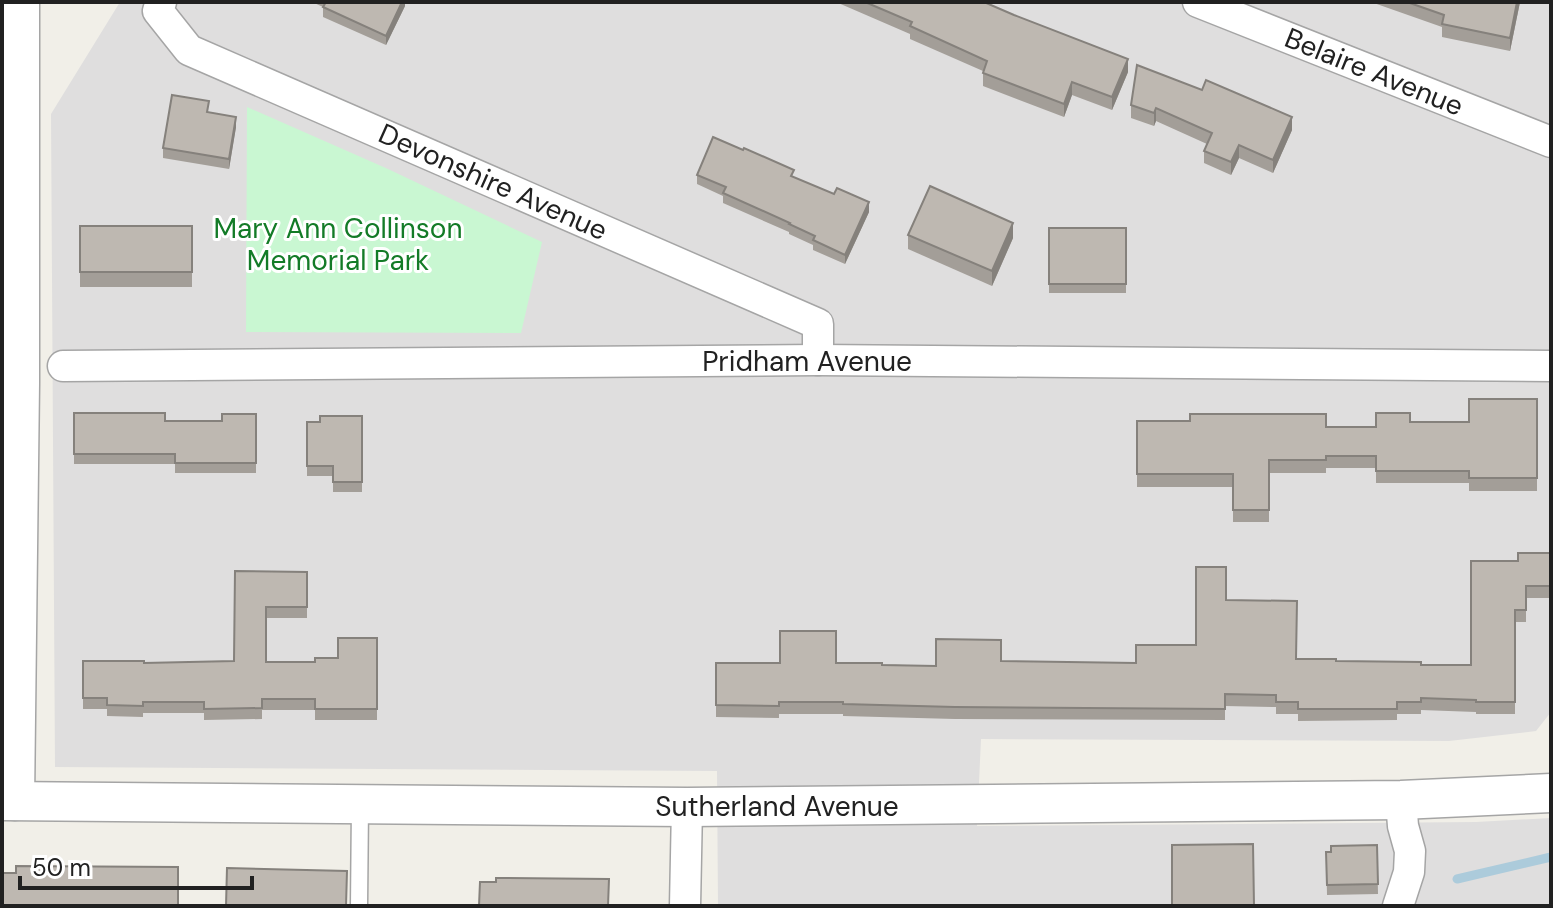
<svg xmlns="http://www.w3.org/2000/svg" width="1553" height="908" viewBox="0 0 1553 908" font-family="'DM Sans',sans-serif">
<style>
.residential{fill:#dfdede}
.park{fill:#c9f7d2}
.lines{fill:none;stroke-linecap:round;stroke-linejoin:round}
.stream{stroke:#accbdb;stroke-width:9}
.service-casing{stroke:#a5a5a5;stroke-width:19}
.minor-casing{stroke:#a5a5a5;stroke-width:33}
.tertiary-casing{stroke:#a5a5a5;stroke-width:41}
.service{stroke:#fff;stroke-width:16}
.minor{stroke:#fff;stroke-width:30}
.tertiary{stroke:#fff;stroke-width:38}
.wall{fill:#a39e98}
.shaded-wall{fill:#85817c}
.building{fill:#beb8b1;stroke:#85817c;stroke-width:2}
.labels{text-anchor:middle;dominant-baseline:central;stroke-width:6;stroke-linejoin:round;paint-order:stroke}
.street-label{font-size:28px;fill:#212121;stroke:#fff}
.park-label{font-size:28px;fill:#137b27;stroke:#fff}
</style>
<rect width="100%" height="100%" fill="#f1efe8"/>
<path class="residential" d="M120 2H1551V712L1536 731 1449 741 981 739 977 826 1476 822 1551 818V906H718L717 771 55 767 51 114Z"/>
<path class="park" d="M247 107 388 169 542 242 521 333 246 332Z"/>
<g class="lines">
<path class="stream" d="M1457 879 1551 857"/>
<g class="service-casing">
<path id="service" d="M359 906 360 805"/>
</g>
<g class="minor-casing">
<g id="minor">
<path d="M161 2 158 11 189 50 818 324V360"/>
<path d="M1198 2 1551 142"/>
<path d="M63 366 818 360 1551 366"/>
<path d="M685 906 687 807"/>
<path d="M1398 906 1409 872 1410 851 1403 826 1401 800"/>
</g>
</g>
<g class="tertiary-casing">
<g id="tertiary">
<path d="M2 801 687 807 1401 800 1551 793"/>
<path d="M15 801 20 383V2"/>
</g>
</g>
<use href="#service" class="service"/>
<use href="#minor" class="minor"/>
<use href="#tertiary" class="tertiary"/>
</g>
<g class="wall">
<path d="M312 2H405V6L386 45 323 17V7Z"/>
<path d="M836 2H984L1128 72 1112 110 1072 95 1064 117 983 86V71L910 39V34Z"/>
<path d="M1371 2H1520L1510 51 1442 37V27Z"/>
<path d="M1131 105 1292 130 1273 173 1239 158 1231 175 1204 163V151L1207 144 1156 121 1154 126 1131 118Z"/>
<path d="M209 112 236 127 229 169 163 158V148Z"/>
<path d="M697 175 794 177 869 212 845 264 813 250V245L789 234V232L723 203V196L697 184Z"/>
<rect x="80" y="226" width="112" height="61"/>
<rect x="1049" y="228" width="77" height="65"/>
<path d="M908 235 1013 238 992 286 908 249Z"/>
<path d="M1537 399V491H1469V483H1376V468H1326V473H1269V522H1233V487H1137V421L1326 427H1376L1410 422H1469Z"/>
<path d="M74 413 165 421H222L256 414V473H175V464H74Z"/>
<path d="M362 416V492H333V476H307V422H320Z"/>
<path d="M1550 553V598H1526V622H1515V714H1476V712L1421 710V714H1397V720L1298 721V714H1276V707L1225 706V720L955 719 843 716V714H779V718L716 717V663H836L936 666 1001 661 1136 663 1196 645 1226 600 1296 659 1421 665H1471L1518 561Z"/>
<path d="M235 571 307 572V618H266V662H315L338 658 377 638V720H315V710H262V719L204 720V713H143V717L107 716V709H83V661L144 663 234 661Z"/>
<path d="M1377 845 1378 894 1327 895 1326 852Z"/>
</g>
<g class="shaded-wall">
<path d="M402 2H405V6L386 45V36Z"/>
<path d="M1517 2H1520L1510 51V38Z"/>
<path d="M1128 59V72L1112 110V97Z"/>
<path d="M1072 82V95L1064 117V104Z"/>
<path d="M1156 108V121L1154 126V113Z"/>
<path d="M236 117V127L229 169V159Z"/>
<path d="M1292 117V130L1273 173V160Z"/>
<path d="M1239 145V158L1231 175V162Z"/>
<path d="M869 202V212L845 264V255Z"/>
<path d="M1013 223V238L992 286V271Z"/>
</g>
<g class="building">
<path d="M326 2H402L386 36 323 7Z"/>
<path d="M865 2H984L1014 15 1128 59 1112 97 1072 82 1064 104 983 73 987 61 910 26 912 22Z"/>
<path d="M1407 2H1517L1510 38 1442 24 1444 15Z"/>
<path d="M1137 65 1202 90 1206 80 1292 117 1273 160 1239 145 1231 162 1204 151 1212 133 1156 108 1154 113 1131 105Z"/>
<path d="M172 95 209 101 207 112 236 117 229 159 163 148Z"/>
<path d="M713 137 743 150 744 148 794 170 791 176 834 194 837 188 869 202 845 255 813 240 815 236 789 224 790 223 723 193 726 187 697 175Z"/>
<path d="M930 186 1013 223 992 271 908 235Z"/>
<rect x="80" y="226" width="112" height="46"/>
<rect x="1049" y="228" width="77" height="56"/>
<path d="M1469 399H1537V478H1469V471H1376V456H1326V460H1269V510H1233V474H1137V421H1190V414H1326V427H1376V413H1410V422H1469Z"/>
<path d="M74 413H165V421H222V414H256V463H175V454H74Z"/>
<path d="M320 416H362V482H333V466H307V422H320Z"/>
<path d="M1518 553H1550V586H1526V610H1515V702H1476V700L1421 698V702H1397V709H1298V702H1276V695L1225 694V709L955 707 843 704V702H779V706L716 705V663H780V631H836V663H882V665L936 666V639L1001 640V661L1136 663V645H1196V567H1226V600L1297 601 1296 659H1336V661L1421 662V665H1471V561H1518Z"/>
<path d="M235 571 307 572V607H266V662H315V658H338V638H377V709H315V699H262V708L204 709V702H143V706L107 705V698H83V661H144V663L234 661Z"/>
<path d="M1253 844 1254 906H1172V845Z"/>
<path d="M1377 845 1378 884 1327 885 1326 852H1331V846Z"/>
<path d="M16 866 178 867V906H2V873H16Z"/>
<path d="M227 868 347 871 346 906H226Z"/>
<path d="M496 878 609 879 608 906H479L480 882H496Z"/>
</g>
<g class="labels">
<g class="street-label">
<text transform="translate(1374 72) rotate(22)">Belaire Avenue</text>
<text transform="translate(493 182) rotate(24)">Devonshire Avenue</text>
<text x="807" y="361">Pridham Avenue</text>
<text x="777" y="806">Sutherland Avenue</text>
</g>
<g class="park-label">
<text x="338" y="228">Mary Ann Collinson<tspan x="338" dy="32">Memorial Park</tspan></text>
</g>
</g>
<rect width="1553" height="908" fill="none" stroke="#212121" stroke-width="8"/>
<path d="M20 876v12h232v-12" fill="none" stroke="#212121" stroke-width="4"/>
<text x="32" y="876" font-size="24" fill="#212121" stroke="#ffffff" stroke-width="6" paint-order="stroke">50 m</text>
</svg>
